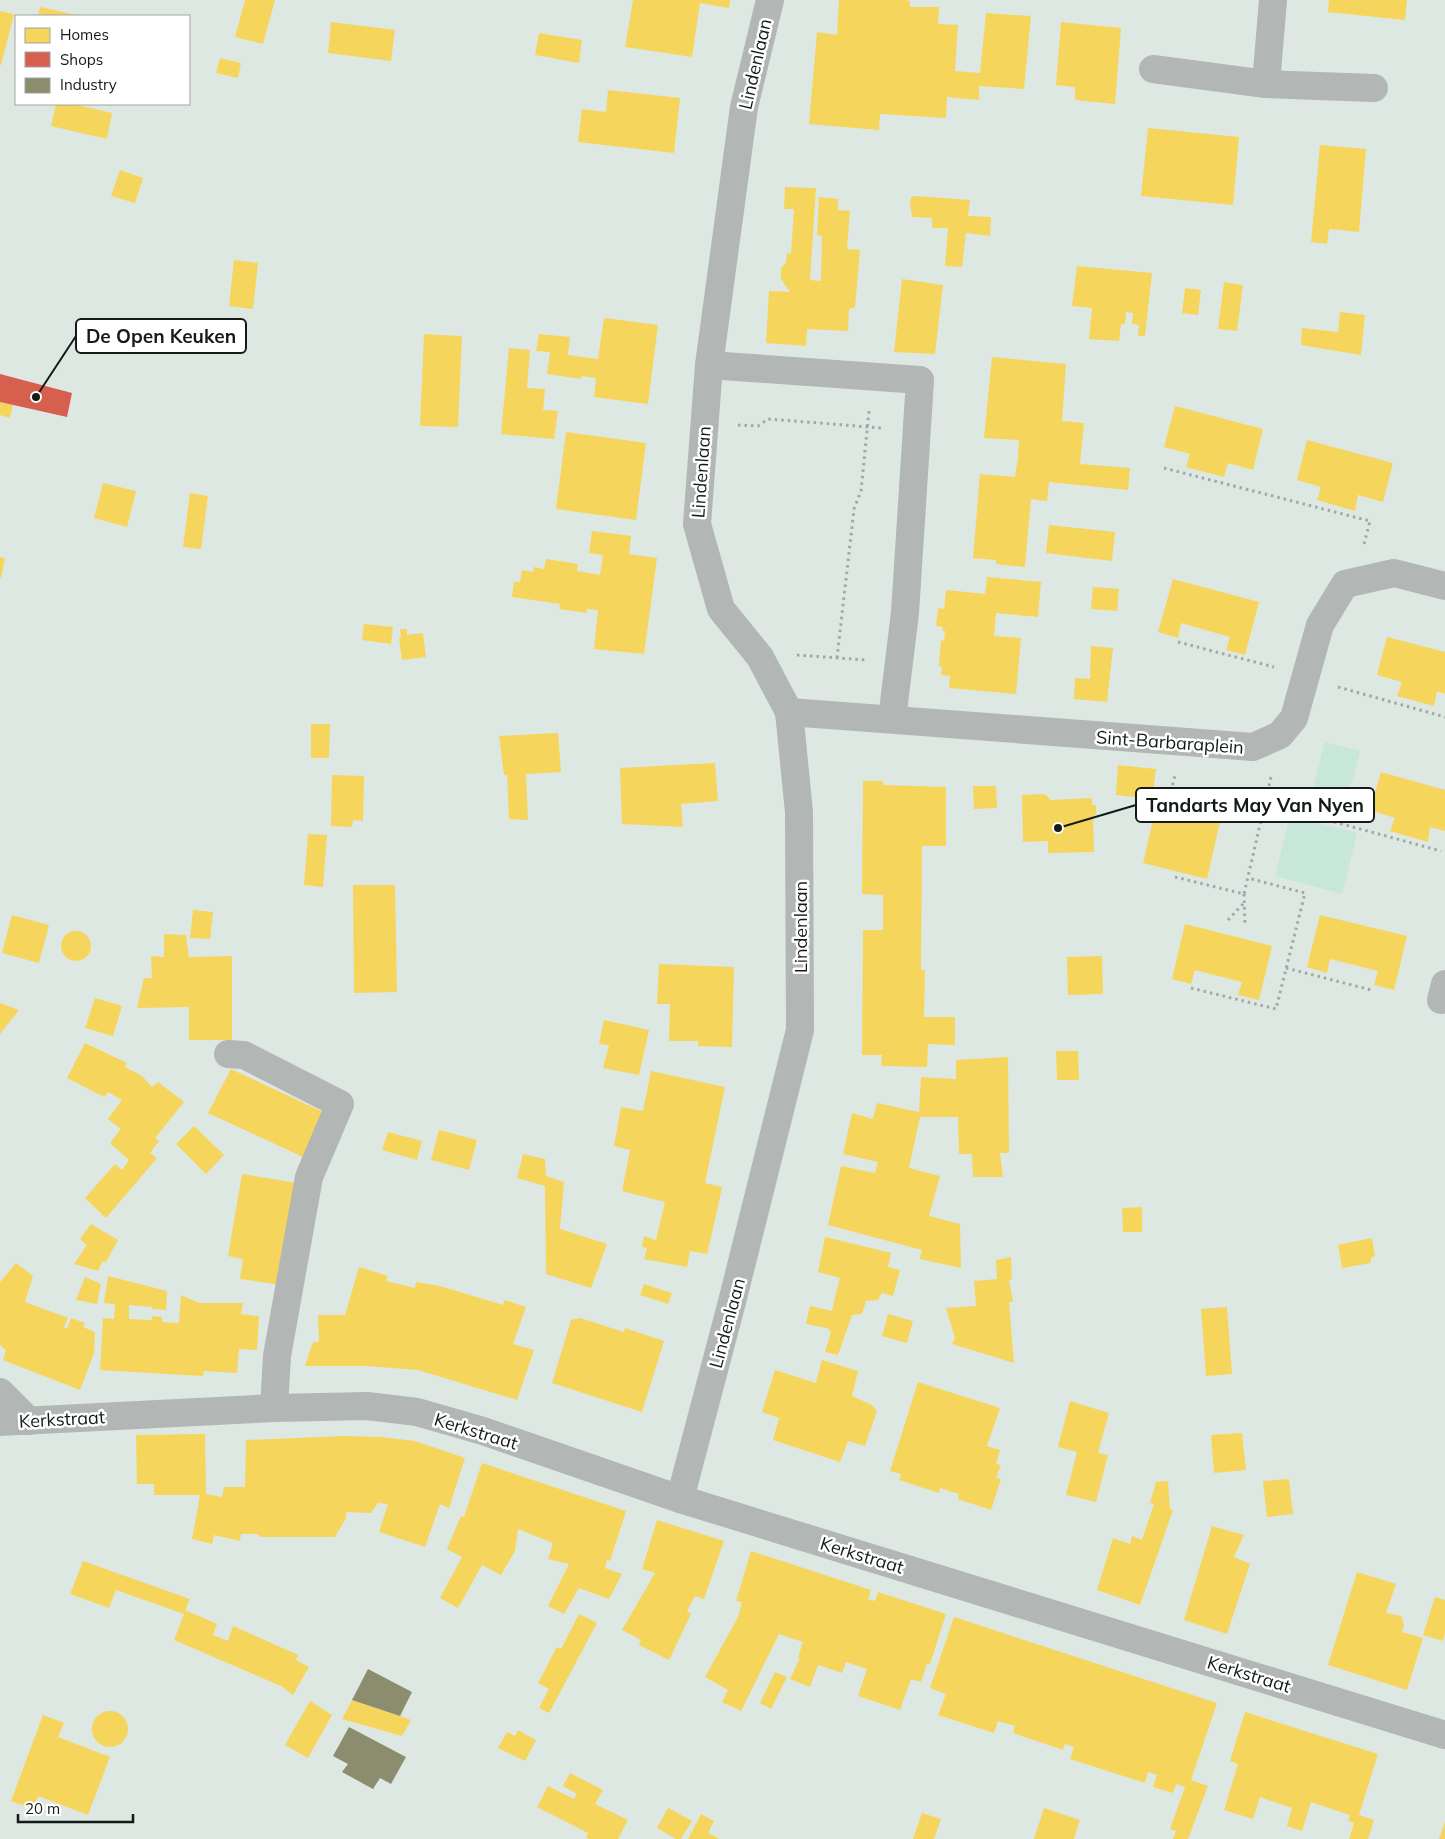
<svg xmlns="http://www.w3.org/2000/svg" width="1445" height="1839" viewBox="0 0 1445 1839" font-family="Mulish,sans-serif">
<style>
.green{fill:#c6e7da}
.homes{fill:#f6d55c}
.shops{fill:#d6604d}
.industry{fill:#8c8c6e}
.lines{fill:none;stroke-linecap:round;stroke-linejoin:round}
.path{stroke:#a3a7a6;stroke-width:3;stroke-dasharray:2.5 4;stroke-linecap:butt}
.minor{stroke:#b2b6b4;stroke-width:28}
.labels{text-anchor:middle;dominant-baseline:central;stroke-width:5;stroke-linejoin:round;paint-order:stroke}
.street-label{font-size:18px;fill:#131a17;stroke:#fff}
.leader{fill:none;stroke:#131a17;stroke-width:2}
.callout-dot{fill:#131a17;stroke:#fff;stroke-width:2}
.callout{fill:#fff;stroke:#131a17;stroke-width:2}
.callout-label{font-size:19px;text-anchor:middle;font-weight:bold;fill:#131a17}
</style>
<rect width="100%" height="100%" fill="#dee8e3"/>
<g class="green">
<path d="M1325 742 1360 751 1342 819 1307 810Z"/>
<path d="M1290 816 1357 833 1342 894 1275 876Z"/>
</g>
<g class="homes">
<path d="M245 0H275L263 44 235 37Z"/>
<path d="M633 0H730L729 8 700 3 692 57 625 47Z"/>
<path d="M839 0H905L910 1V7H939L938 24 958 25 955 71 980 73 986 13 1031 16 1024 89 979 86V100L947 97 946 118 880 114 879 130 809 124 817 32 837 35Z"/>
<path d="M1329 0H1407L1405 20 1328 12Z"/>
<path d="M40 7 76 15V16H38Z"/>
<path d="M0 11 14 14 1 65H0Z"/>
<path d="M331 22 395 30 391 61 328 53Z"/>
<path d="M1061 22 1121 28 1115 104 1075 100V87L1056 85Z"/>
<path d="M539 33 582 40 579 63 535 55Z"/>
<path d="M220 58 241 63 238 78 216 73Z"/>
<path d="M608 90 680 98 674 153 578 142 582 109 606 112Z"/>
<path d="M56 104H73L112 113 107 139 51 126Z"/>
<path d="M1148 128 1239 137 1233 205 1141 196Z"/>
<path d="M1320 145 1366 149 1359 232 1329 229 1327 244 1311 242Z"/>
<path d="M120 170 143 178 135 203 111 196Z"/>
<path d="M785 187 816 188 810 280 821 281 822 236 817 235 819 197 838 199V210L850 211 847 249 860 250 855 308H851L849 310 848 331 807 329 806 346 766 343 769 291 790 292 781 279V268L786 263 787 253 791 254 794 209H784Z"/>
<path d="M916 196 970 200 968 216 991 217 990 236 966 233 962 267 945 266 948 228H932V218L912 217 910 202 911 197Z"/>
<path d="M234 260 258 263 253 309 229 306Z"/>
<path d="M1077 266 1152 273 1145 336H1138L1139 325 1132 324 1133 313 1126 312 1125 324H1121L1119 341 1089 339 1092 308 1072 306Z"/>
<path d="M902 279 943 285 935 354 894 352Z"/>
<path d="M1224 282 1243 285 1237 331 1218 329Z"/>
<path d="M1185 288 1201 290 1198 315 1182 313Z"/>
<path d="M1340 312 1365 315 1361 355 1301 345 1302 328 1338 332Z"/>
<path d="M604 318 658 325 648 404 594 397 596 378 581 376V379L547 374 550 352 536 351 539 334 570 337 568 355 598 359Z"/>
<path d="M424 334 462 336 458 427 420 426Z"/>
<path d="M509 348 530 350 527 388 545 389 543 410 558 411 554 439 501 434Z"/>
<path d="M992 357 1066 364 1062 421 1084 423 1080 464 1130 468 1128 490 1049 482 1047 501 1031 499 1025 567 996 564V560L973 558 980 474 1015 477 1018 458 1019 440 984 438Z"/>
<path d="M0 402 13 405 10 418 0 415Z"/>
<path d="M1175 406 1263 429 1253 470 1228 463 1224 477 1186 467 1190 454 1164 447Z"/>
<path d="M566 432 646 443 636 520 556 509Z"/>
<path d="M1307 440 1393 463 1383 502 1358 495 1355 511 1317 500 1321 487 1297 480Z"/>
<path d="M103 483 136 491 127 527 94 518Z"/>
<path d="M190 493 208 496 201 549 183 547Z"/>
<path d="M1049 525 1115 532 1112 561 1046 553Z"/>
<path d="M592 531 631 536 629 554 657 558 644 654 594 649 598 610 587 609V613L559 609 560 604 512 597 514 582H520L522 570 533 572 534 567 544 569 546 559 578 564 577 571 600 575 603 555 589 553Z"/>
<path d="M0 557 5 558 1 578H0Z"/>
<path d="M987 577 1041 582 1038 617 996 613 994 636 1021 638 1016 694 949 688 950 676 941 675 942 667 939 666 941 640 944 641 945 631 942 630 943 627 936 626 938 608 944 609 946 590 985 594Z"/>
<path d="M1173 579 1259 602 1245 655 1226 650 1230 637 1181 623 1178 638 1158 632Z"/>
<path d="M1093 587 1119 589 1117 611 1091 609Z"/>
<path d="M364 624 393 627 391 644 362 640Z"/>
<path d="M400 629H407V635L423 633 426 657 402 660 399 638 401 637Z"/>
<path d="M1387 637 1445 652V694L1437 691 1434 706 1397 696 1402 682 1377 675Z"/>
<path d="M1091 646 1113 648 1107 702 1074 699 1075 678 1090 679Z"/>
<path d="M311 724H330L329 758H311Z"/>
<path d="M558 733 561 772 526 774 528 820 509 819 507 775H504L499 736Z"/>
<path d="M715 763 718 801 681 804 683 827 622 824 620 768Z"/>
<path d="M1118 765 1156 769 1152 799 1116 795Z"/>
<path d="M1381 772 1445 790V831L1430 827 1428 842 1390 831 1395 818 1370 810Z"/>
<path d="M332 775 364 776 363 821 353 820 352 827 331 826Z"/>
<path d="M863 781H883V785L946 787V846H922L921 970H925L924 1017H955V1045L928 1044 927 1067 881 1066 882 1055H862L863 930H883V895L862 894Z"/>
<path d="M973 786H996L997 808 974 809Z"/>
<path d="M1045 794 1051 800 1092 798V805H1096V815H1093L1094 852 1048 853V841L1023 842 1022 795Z"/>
<path d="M1156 807 1220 822 1207 879 1143 863Z"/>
<path d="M308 834 327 835 323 887 304 885Z"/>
<path d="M353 885H395L397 992 354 993Z"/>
<path d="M193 910 213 912 210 939 190 938Z"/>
<path d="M12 915 49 925 39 963 2 953Z"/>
<path d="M1320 915 1407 936 1394 990 1374 985 1378 971 1330 959 1327 973 1307 967Z"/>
<path d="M1185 924 1272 946 1259 1000 1238 995 1242 982 1218 976 1195 970 1191 984 1172 979Z"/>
<circle cx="76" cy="946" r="15"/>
<path d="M164 934 186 935 189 957 232 956V1040H189V1007L137 1008 144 978H152L151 956 164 957Z"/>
<path d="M1102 956 1103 994 1068 995 1067 957Z"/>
<path d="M659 964 734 967 732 1047 698 1046V1041H669L670 1004H657Z"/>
<path d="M95 998 122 1006 113 1036 85 1028Z"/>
<path d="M0 1003 19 1010 0 1034Z"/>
<path d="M604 1020 649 1030 639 1075 603 1068 609 1045 599 1044Z"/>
<path d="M85 1043 127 1063 125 1067 142 1076 152 1087 158 1082 184 1102 155 1138 159 1141 150 1153 157 1158 106 1218 85 1198 115 1164 122 1170 129 1160 110 1143 121 1129 108 1119 122 1100 108 1092 104 1097 67 1078Z"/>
<path d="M1056 1051H1078L1079 1080H1057Z"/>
<path d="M1008 1057 1009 1153H1000L1003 1177H973L972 1154H959L958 1117H920L909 1168 940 1176 929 1216 960 1224 961 1268 920 1259 922 1250 828 1225 841 1166 875 1173 878 1162 843 1154 852 1113 873 1119 877 1103 919 1112 921 1077 956 1079V1060Z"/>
<path d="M231 1069 325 1113 305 1158 208 1113Z"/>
<path d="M651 1071 725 1087 705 1183 722 1187 717 1211 707 1254 690 1251 687 1267 644 1259 647 1248 642 1247 644 1236 656 1240 665 1202 622 1191 630 1150 614 1146 621 1107 643 1111Z"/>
<path d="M194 1126 224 1155 206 1174 176 1144Z"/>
<path d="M439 1130 477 1140 469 1170 431 1160Z"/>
<path d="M388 1132 422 1141 417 1160 382 1150Z"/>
<path d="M523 1154 545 1159 546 1176 564 1182 560 1229 607 1244 591 1288 546 1274 545 1186 517 1178Z"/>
<path d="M242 1174 297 1183 281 1285 240 1279 243 1259 228 1256Z"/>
<path d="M1142 1207V1232H1123L1122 1208Z"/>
<path d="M91 1224 118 1240 106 1262H102L98 1271 74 1264 87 1245 80 1239Z"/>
<path d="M825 1237 891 1253 888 1267 900 1270 893 1296 882 1293 878 1300 866 1301 862 1314 852 1315 838 1355 825 1352 831 1332 827 1328 806 1324 810 1306 832 1311 836 1293 840 1278 818 1272Z"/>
<path d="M1372 1238 1375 1256 1371 1258V1263L1342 1268 1338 1245Z"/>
<path d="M1011 1257 1012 1279 1009 1280 1013 1302H1009L1014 1363 952 1344 955 1338 946 1308 976 1306 974 1281 997 1279 996 1260Z"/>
<path d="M16 1263 33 1276 25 1302 68 1318 64 1327 67 1329 71 1318 85 1323 83 1327 95 1332 94 1353 80 1390 3 1360 6 1350 0 1345V1282Z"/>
<path d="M359 1267 388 1276 386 1281 415 1288 416 1282 440 1286 503 1305 505 1300 526 1307 513 1344 534 1350 517 1400 418 1370 366 1366H305L313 1342H319L318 1315H345Z"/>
<path d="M108 1276 167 1291 166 1310 152 1309V1307L129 1305V1319L152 1320V1316L162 1317V1322L179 1323 181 1295 199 1303H243L241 1314 259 1316 257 1350 239 1349 237 1373 204 1371 203 1376 100 1370 103 1318 114 1319 115 1304 104 1303Z"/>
<path d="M85 1277 101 1284 97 1304 76 1300Z"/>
<path d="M644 1284 672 1293 668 1304 640 1295Z"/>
<path d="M1227 1307 1232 1374 1206 1376 1201 1309Z"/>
<path d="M888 1314 913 1321 907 1343 882 1336Z"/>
<path d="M580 1318 624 1332 625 1328 664 1341 642 1412 552 1383 571 1320Z"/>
<path d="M822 1360 858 1371 852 1396 872 1405 877 1411 865 1446 848 1441 840 1462 773 1440 779 1418 762 1412 775 1370 816 1383Z"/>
<path d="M918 1382 1000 1408 987 1446 1000 1450 996 1464 1001 1465 996 1478 1001 1479 991 1510 958 1499 959 1494 940 1488 939 1493 899 1480 901 1474 890 1471Z"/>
<path d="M1070 1401 1109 1413 1098 1453 1108 1455 1096 1502 1066 1495 1077 1452 1058 1447Z"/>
<path d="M1242 1433 1246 1470 1214 1473 1211 1435Z"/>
<path d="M205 1434 206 1494 222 1497 224 1487H245L246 1440 345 1436 380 1437 415 1441 465 1458 449 1508 440 1504 425 1547 379 1532 388 1504 378 1503 371 1513 346 1512V1518L335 1537H261L257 1534H241L240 1541 214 1535 212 1544 192 1539 200 1495H154V1484H137L136 1435Z"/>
<path d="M482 1463 626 1511 610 1561 607 1560 605 1568 622 1574 609 1599 579 1588 564 1614 548 1606 569 1564 548 1559 553 1543 518 1529 515 1551 501 1575 482 1565 458 1608 440 1598 462 1557 447 1549 461 1516 464 1517Z"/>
<path d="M1289 1479 1293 1514 1267 1517 1263 1481Z"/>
<path d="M1168 1481 1170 1509 1173 1510 1140 1605 1097 1590 1113 1538 1130 1544 1132 1536 1142 1540 1154 1504 1150 1503 1156 1482Z"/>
<path d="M657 1520 724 1541 704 1599 695 1596 687 1611 691 1614 669 1660 639 1645 641 1640 622 1630 655 1573 642 1569Z"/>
<path d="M1212 1526 1244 1535 1234 1557 1250 1564 1227 1634 1184 1620Z"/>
<path d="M751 1551 871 1590 868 1599 875 1601 878 1592 946 1614 930 1664H927L921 1682 911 1679 900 1710 858 1696 867 1669 846 1662 842 1673 818 1665 810 1687 790 1679 800 1658 798 1657 803 1642 779 1634 741 1711 722 1702 728 1690 705 1677 738 1617 742 1602 736 1601Z"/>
<path d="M83 1561 190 1599 185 1610 217 1624 213 1635 228 1641 233 1626 298 1655 296 1660 309 1667 293 1695 281 1686 174 1640 184 1614 116 1590 109 1608 70 1594Z"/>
<path d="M1357 1572 1396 1584 1386 1613 1401 1616 1404 1625 1402 1632 1423 1638 1407 1690 1328 1665Z"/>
<path d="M1435 1597 1445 1600V1633L1443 1641 1423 1635Z"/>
<path d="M579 1614 597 1623 549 1713 539 1708 549 1689 538 1683 557 1647 561 1649Z"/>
<path d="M954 1617 1217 1703 1191 1780 1208 1786 1188 1839H1173L1176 1831 1170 1829 1185 1787 1176 1784 1173 1793 1153 1787 1157 1775 1148 1772 1145 1783 1070 1759 1074 1747 1065 1744 1063 1750 1013 1733 1015 1726 998 1721 994 1733 938 1715 946 1694 930 1688Z"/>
<path d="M775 1672 787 1677 771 1709 760 1703Z"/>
<path d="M352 1700 400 1716 411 1720 402 1736 342 1719Z"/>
<path d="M310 1701 332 1715 308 1758 285 1745Z"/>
<circle cx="110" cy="1729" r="18"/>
<path d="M1245 1712 1378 1754 1359 1815 1374 1820 1368 1839H1349L1354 1823 1348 1821 1350 1815 1311 1802 1302 1831 1287 1826 1292 1808 1260 1797 1253 1819 1224 1810 1238 1764 1230 1761Z"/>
<path d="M43 1715 64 1723 58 1737 110 1757 88 1815 38 1796 33 1809 11 1801Z"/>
<path d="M518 1730 536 1740 525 1761 498 1748 507 1732 515 1736Z"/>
<path d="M570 1773 603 1790 595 1804 628 1820 618 1839H589L586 1837 588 1833 537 1807 548 1786 574 1799 577 1794 563 1786Z"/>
<path d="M668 1808 692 1821 681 1839H676L657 1828Z"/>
<path d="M1044 1808 1080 1820 1074 1839H1034Z"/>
<path d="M922 1813 941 1819 934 1839H913Z"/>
<path d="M701 1814 714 1821 708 1833 720 1839H688Z"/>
<path d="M1445 1822V1839H1439Z"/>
</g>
<path class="shops" d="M0 374 72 393 67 417 0 402Z"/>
<g class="industry">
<path d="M368 1669 412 1692 400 1716 352 1700Z"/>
<path d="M349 1727 406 1757 391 1784 380 1778 373 1789 342 1772 348 1764 333 1756Z"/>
</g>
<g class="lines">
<g class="path">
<path d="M738 425 758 426 768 419 882 428"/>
<path d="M1164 468 1370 521 1364 544"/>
<path d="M1178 642 1274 667"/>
<path d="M797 655 866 660"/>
<path d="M837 658 854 509 861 491 869 411"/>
<path d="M1338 687 1445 717"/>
<path d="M1265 803 1441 851"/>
<path d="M1168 804 1175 775"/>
<path d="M1175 877 1244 894 1271 777"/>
<path d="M1244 894 1245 925"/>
<path d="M1228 920 1244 903"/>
<path d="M1286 968 1371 990"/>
<path d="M1191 988 1276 1009 1305 893 1248 878"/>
</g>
<g class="minor">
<path d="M1153 69 1266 84 1374 88"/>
<path d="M1266 84 1273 0"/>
<path d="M709 365 920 380 905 613 892 719"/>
<path d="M789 712 1253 747 1280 735 1294 718 1320 625 1345 584 1394 573 1445 586"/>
<path d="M1441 1000 1445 984"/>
<path d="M228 1054 244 1055 340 1104 309 1177 277 1356 274 1408"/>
<path d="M0 1392 29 1421"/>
<path d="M0 1422 274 1408 367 1406 417 1412 483 1431 680 1499 1445 1735"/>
<path d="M680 1499 733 1298 800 1030 799 812 789 712 760 657 721 609 697 524 709 365 744 107 770 0"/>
</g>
</g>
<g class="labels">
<g class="street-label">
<text transform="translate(755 64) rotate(-77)">Lindenlaan</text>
<text transform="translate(701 472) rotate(-86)">Lindenlaan</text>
<text transform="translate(1170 742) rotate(4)">Sint-Barbaraplein</text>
<text transform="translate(800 927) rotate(-90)">Lindenlaan</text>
<text transform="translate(727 1323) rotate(-75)">Lindenlaan</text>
<text transform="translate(62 1419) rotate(-3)">Kerkstraat</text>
<text transform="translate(476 1431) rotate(17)">Kerkstraat</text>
<text transform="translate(862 1555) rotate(17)">Kerkstraat</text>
<text transform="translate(1249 1674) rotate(17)">Kerkstraat</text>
</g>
</g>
<path class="leader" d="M36 397L76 336M1058 828L1136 805"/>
<g class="callout-dot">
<circle cx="36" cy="397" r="5"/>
<circle cx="1058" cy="828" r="5"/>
</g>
<g class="callout">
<rect x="76" y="319" width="170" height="34" rx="5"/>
<rect x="1136" y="788" width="238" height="34" rx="5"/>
</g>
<g class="callout-label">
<text x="161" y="343">De Open Keuken</text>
<text x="1255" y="812">Tandarts May Van Nyen</text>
</g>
<rect x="15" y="15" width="175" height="90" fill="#ffffff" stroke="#a1a3a2"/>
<rect x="25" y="28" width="25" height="15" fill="#f6d55c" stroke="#a1a3a2"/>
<text x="60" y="40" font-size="15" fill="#131a17">Homes</text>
<rect x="25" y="52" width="25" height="15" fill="#d6604d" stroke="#a1a3a2"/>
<text x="60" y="65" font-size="15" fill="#131a17">Shops</text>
<rect x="25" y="78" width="25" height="15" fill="#8c8c6e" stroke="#a1a3a2"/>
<text x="60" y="90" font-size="15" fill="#131a17">Industry</text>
<path d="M18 1814v8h115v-8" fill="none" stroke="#131a17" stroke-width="2.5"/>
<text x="25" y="1814" font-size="15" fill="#131a17" stroke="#ffffff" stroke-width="4" paint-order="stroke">20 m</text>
</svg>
